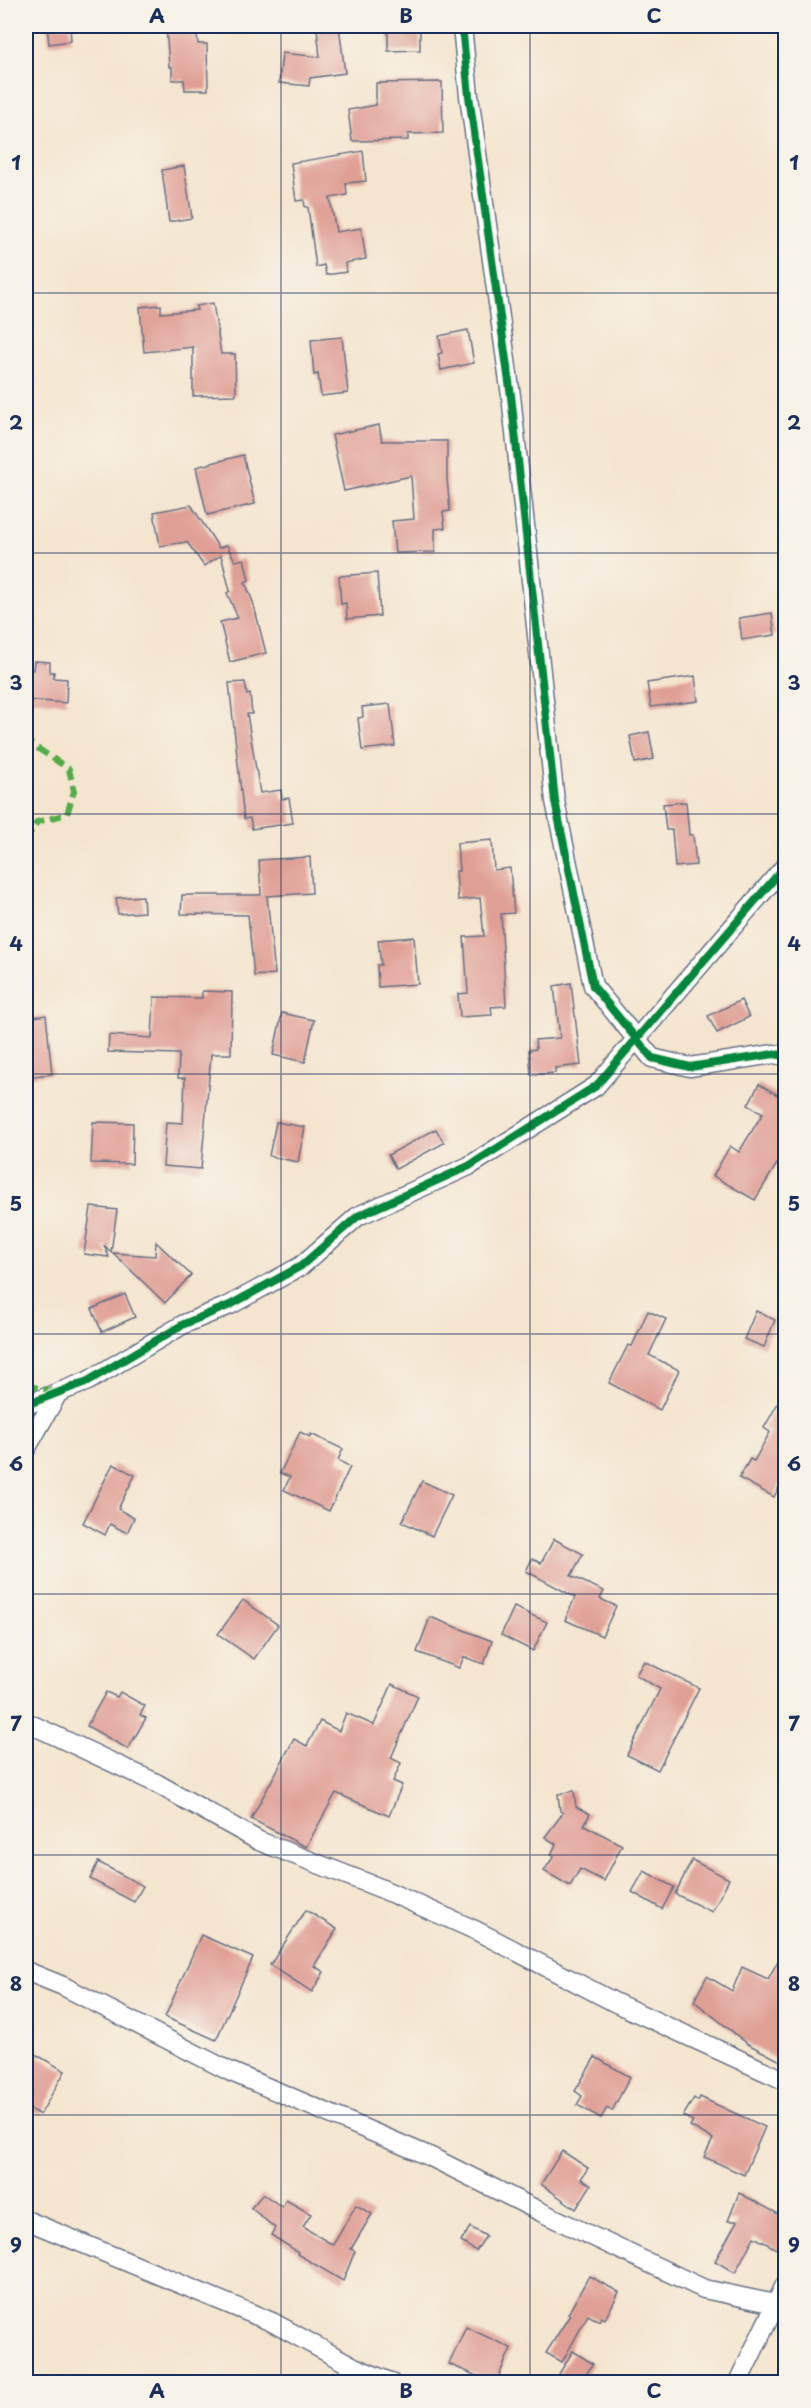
<svg xmlns="http://www.w3.org/2000/svg" width="811" height="2408" viewBox="0 0 811 2408" font-family="'Playpen Sans',sans-serif">
<style>
.building{fill:#e09f94}
.lines{fill:none;stroke-linecap:round;stroke-linejoin:round}
.minor-casing{stroke:#676f85;stroke-width:21}
.minor{stroke:#fff;stroke-width:18}
.quiet{stroke:#52ab49;stroke-width:6;stroke-dasharray:12 6;stroke-linecap:butt}
.cycleway-casing{stroke:#f7f3e8;stroke-width:11}
.cycleway{stroke:#00873e;stroke-width:8}
.grid{fill:none;stroke:#1b2f5e;stroke-width:1.5;stroke-opacity:0.55}
.neatline{fill:none;stroke:#1b2f5e;stroke-width:2}
.grid-label{font-size:20px;text-anchor:middle;font-weight:bold;fill:#1b2f5e}
</style>
<rect width="100%" height="100%" fill="#f7f3e8"/>
<filter id="ink" filterUnits="userSpaceOnUse"><feTurbulence type="fractalNoise" baseFrequency=".0167" numOctaves="2"/><feDisplacementMap in="SourceGraphic" scale="12" xChannelSelector="R" yChannelSelector="G"/><feConvolveMatrix kernelMatrix="1 2 1 2 8 2 1 2 1" color-interpolation-filters="sRGB"/></filter>
<filter id="wash" filterUnits="userSpaceOnUse"><feTurbulence type="fractalNoise" baseFrequency=".008" numOctaves="4" result="noise"/><feDisplacementMap in="SourceGraphic" scale="24" xChannelSelector="R" yChannelSelector="G"/><feGaussianBlur stdDeviation="1.35" result="paint"/><feColorMatrix in="noise" values="0 0 0 0 0 0 0 0 0 0 0 0 0 0 0 0 0 1.4 0 .05"/><feComposite in="paint" operator="in"/></filter>
<g filter="url(#wash)">
<rect width="100%" height="100%" fill="#f4e5ce"/>
<g id="blocks">
<g class="building">
<path d="M47 26H70L71 41 49 44Z"/>
<path d="M166 26H196L198 44H207L208 90H185L184 80H172V67H169Z"/>
<path d="M339 26 345 73 310 78 309 86 279 83 282 53 320 57 317 29Z"/>
<path d="M388 26H420V50L388 51Z"/>
<path d="M442 82 443 133 408 134V140L352 141 348 110 376 105V83Z"/>
<path d="M363 151 366 181 346 183 347 195 330 198 336 232 361 228 366 259 345 263 346 272 326 275 324 265 316 267 308 207H305L304 200 296 201 291 163Z"/>
<path d="M184 166 192 218 169 222 162 170Z"/>
<path d="M213 303 221 354H235L236 395 193 396V347L144 352 140 307 161 305V313L197 310 196 306Z"/>
<path d="M468 330 474 363 441 370 438 354 442 353 439 336Z"/>
<path d="M342 337 348 393 321 396 318 374 314 375 311 340Z"/>
<path d="M379 425 382 441H447V479L450 511 443 512 445 528 435 529V552L395 553 392 521 414 519 411 476 344 491 332 435Z"/>
<path d="M243 455 255 504 207 515 196 467Z"/>
<path d="M191 505 219 548 227 545 235 561 244 559 249 580 245 582 253 602 266 653 230 662 220 622 238 618 227 593 230 591 221 555 204 566 187 542 160 546 154 512Z"/>
<path d="M377 573 380 616 347 619 346 603 341 604 339 576Z"/>
<path d="M772 613 775 635 742 640 739 618Z"/>
<path d="M34 661 50 662V672H54L53 678 67 679 66 703 26 700V670H33Z"/>
<path d="M695 676 698 701 651 707 647 683Z"/>
<path d="M245 682 247 695 250 694 252 714H247L260 793 281 790 282 799 289 798 293 823 252 829 250 818 244 819 229 683Z"/>
<path d="M390 704 395 746 362 750 358 718 363 717 362 707Z"/>
<path d="M649 732 654 759 635 763 630 736Z"/>
<path d="M686 802 689 835H693L696 865 675 867 672 830H666L663 804Z"/>
<path d="M492 840 494 870 510 868 514 913 501 914 506 1006 491 1007 492 1015 460 1017 458 994 468 993 464 937 484 936 480 898 458 900 456 871H459L457 843Z"/>
<path d="M310 857 312 893 267 896 275 974 254 976 248 915 181 914 182 895H261L259 860Z"/>
<path d="M143 896 144 912 118 914 116 898Z"/>
<path d="M414 937 418 984 378 987 377 965H381L378 940Z"/>
<path d="M571 983 581 1065 555 1068V1073L531 1075 529 1050 536 1049 535 1040 560 1038 554 986Z"/>
<path d="M202 991 232 992 231 1054H211L201 1169 163 1166 166 1122 183 1123 185 1078H178L179 1054 108 1052 109 1035 152 1038 154 997 202 998Z"/>
<path d="M741 1000 749 1017 717 1033 708 1016Z"/>
<path d="M282 1013 314 1020 305 1062 273 1055Z"/>
<path d="M46 1015 52 1074 26 1077V1059H31L27 1018Z"/>
<path d="M759 1084 786 1100V1149L755 1200 713 1176 730 1146 739 1152 763 1113 748 1105Z"/>
<path d="M93 1122 133 1123 132 1164 91 1163Z"/>
<path d="M276 1122 305 1127 298 1162 269 1156Z"/>
<path d="M436 1129 444 1143 396 1169 388 1155Z"/>
<path d="M91 1207 117 1210 111 1252 104 1245 109 1257 84 1254Z"/>
<path d="M156 1242 191 1275 165 1303 113 1253 155 1256Z"/>
<path d="M125 1294 135 1317 102 1332 92 1309Z"/>
<path d="M648 1311 666 1319 649 1355 679 1370 660 1410 609 1383 628 1345 632 1346Z"/>
<path d="M756 1311 775 1320 764 1347 744 1339Z"/>
<path d="M786 1389V1463L779 1475 784 1477 774 1497 739 1478 750 1459 754 1461 770 1432 764 1428Z"/>
<path d="M300 1432 310 1437 311 1434 343 1449 338 1460 350 1467 329 1511 284 1490 290 1477 280 1473Z"/>
<path d="M113 1464 135 1475 118 1509 134 1518 127 1533 110 1524 105 1535 83 1523Z"/>
<path d="M422 1481 452 1495 432 1536 402 1522Z"/>
<path d="M554 1539 583 1554 571 1576 604 1591 600 1599 616 1606 602 1636 565 1620 575 1597 526 1571 532 1559 541 1563Z"/>
<path d="M243 1600 278 1625 254 1659 218 1634Z"/>
<path d="M514 1607 547 1622 533 1651 501 1635Z"/>
<path d="M430 1617 492 1641 484 1664 464 1657 459 1668 417 1652Z"/>
<path d="M644 1661 699 1688 658 1770 627 1755 660 1689 636 1675Z"/>
<path d="M392 1684 418 1696 391 1758 401 1763 393 1781 402 1785 389 1816 336 1793 306 1847 251 1819 294 1739 307 1746 320 1721 339 1731 346 1713 374 1725Z"/>
<path d="M106 1692 117 1697 120 1692 145 1706 140 1715 146 1718 128 1749 87 1726Z"/>
<path d="M574 1791 576 1807 590 1814 584 1825 622 1845 604 1881 580 1869 570 1886 544 1871 554 1856 551 1855 556 1844 545 1837 563 1813 560 1811 558 1794Z"/>
<path d="M692 1860 729 1879 712 1912 675 1894Z"/>
<path d="M98 1862 143 1886 134 1902 90 1879Z"/>
<path d="M644 1871 674 1887 662 1909 632 1892Z"/>
<path d="M306 1910 337 1929 314 1966 324 1972 312 1992 270 1965Z"/>
<path d="M201 1935 253 1958 216 2040 165 2017Z"/>
<path d="M786 1946V2064L748 2044 694 2001 707 1976 732 1991 742 1967 768 1979Z"/>
<path d="M26 2049 65 2071 40 2115 26 2107Z"/>
<path d="M595 2057 630 2077 612 2111 607 2108 601 2118 577 2105 582 2096 575 2091Z"/>
<path d="M700 2097 765 2127 744 2175 704 2157 713 2139 690 2126 693 2121 683 2116 694 2098 698 2101Z"/>
<path d="M562 2151 588 2168 581 2179 591 2185 576 2209 541 2184Z"/>
<path d="M739 2193 786 2218V2254L754 2237 735 2273 715 2261 737 2221H728Z"/>
<path d="M263 2194 282 2207 286 2200 311 2214 303 2227 333 2245 356 2205 372 2214 351 2249 355 2251 343 2281 297 2254 298 2252 271 2235 275 2228 251 2208Z"/>
<path d="M470 2227 486 2236 476 2251 461 2242Z"/>
<path d="M589 2276 619 2292 605 2319 601 2317 599 2321 588 2315 562 2362 546 2353 570 2315 568 2314Z"/>
<path d="M466 2327 511 2348 496 2382H491L449 2364Z"/>
<path d="M573 2351 593 2364 581 2382H554Z"/>
</g>
</g>
</g>
<g filter="url(#ink)">
<use href="#blocks" fill-opacity="0" stroke="#676f85" stroke-width="1.5"/>
<g class="lines">
<g class="minor-casing">
<g id="minor">
<path d="M462 26 469 96 511 396 555 801 593 986 652 1058 690 1067 774 1054 786 1056"/>
<path d="M26 1405 88 1381 184 1324 230 1305 301 1266 358 1216 469 1166 596 1086 786 865"/>
<path d="M26 1449 58 1393"/>
<path d="M26 1722 156 1783 259 1841 380 1888 475 1930 616 2003 786 2081"/>
<path d="M26 1971 63 1986 229 2071 431 2157 541 2212 704 2289 775 2304"/>
<path d="M26 2220 272 2322 354 2367 390 2382"/>
<path d="M738 2382 786 2283"/>
</g>
</g>
<use href="#minor" class="minor"/>
<g class="quiet">
<path d="M26 735 31 744 69 769 74 791 67 814 37 822 26 840"/>
<path d="M26 1385 55 1392"/>
</g>
<g class="cycleway-casing">
<g id="cycleway">
<path d="M462 26 469 96 511 396 555 801 593 986 652 1058 690 1067 774 1054 786 1056"/>
<path d="M26 1405 88 1381 184 1324 230 1305 301 1266 358 1216 469 1166 596 1086 786 865"/>
</g>
</g>
<use href="#cycleway" class="cycleway"/>
</g>
</g>
<path class="grid" d="M281 26V2382M530 26V2382M26 293H786M26 553H786M26 814H786M26 1074H786M26 1334H786M26 1594H786M26 1855H786M26 2115H786"/>
<rect width="811" height="2408" fill="none" stroke="#f7f3e8" stroke-width="66"/>
<rect x="33" y="33" width="745" height="2342" class="neatline"/>
<g class="grid-label">
<text x="157" y="23">A</text>
<text x="406" y="23">B</text>
<text x="654" y="23">C</text>
<text x="16" y="170">1</text>
<text x="794" y="170">1</text>
<text x="16" y="430">2</text>
<text x="794" y="430">2</text>
<text x="16" y="690">3</text>
<text x="794" y="690">3</text>
<text x="16" y="951">4</text>
<text x="794" y="951">4</text>
<text x="16" y="1211">5</text>
<text x="794" y="1211">5</text>
<text x="16" y="1471">6</text>
<text x="794" y="1471">6</text>
<text x="16" y="1731">7</text>
<text x="794" y="1731">7</text>
<text x="16" y="1991">8</text>
<text x="794" y="1991">8</text>
<text x="16" y="2252">9</text>
<text x="794" y="2252">9</text>
<text x="157" y="2398">A</text>
<text x="406" y="2398">B</text>
<text x="654" y="2398">C</text>
</g>
</svg>
